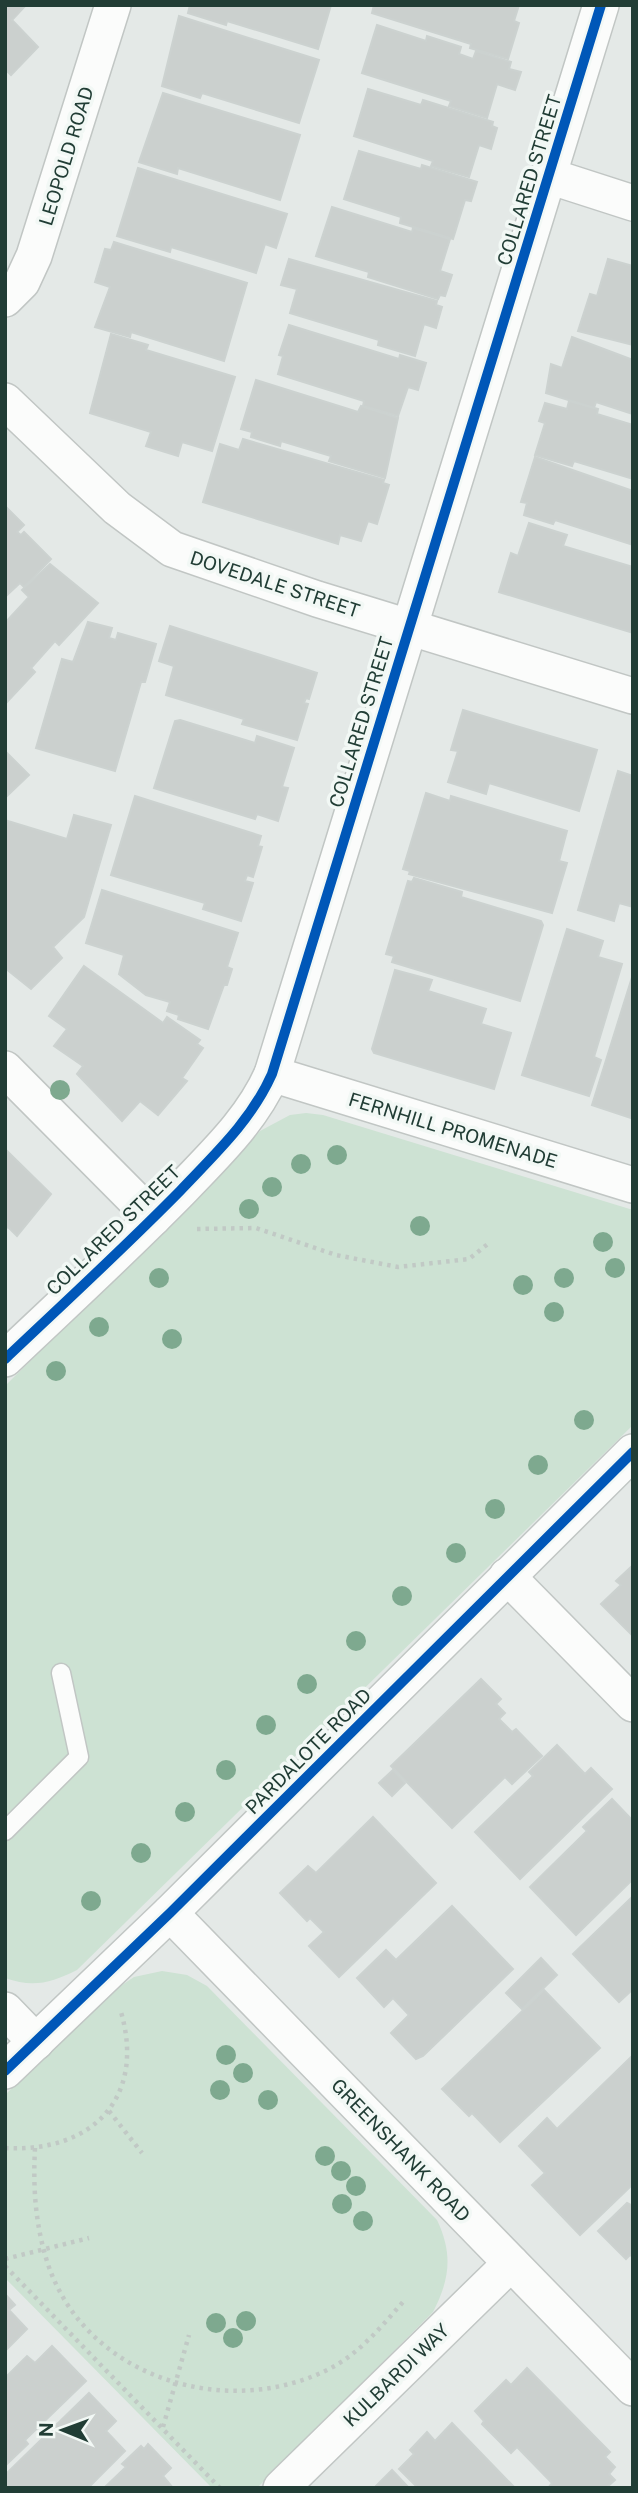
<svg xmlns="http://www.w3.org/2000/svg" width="638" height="2493" viewBox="0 0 638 2493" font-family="'Public Sans',sans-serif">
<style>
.green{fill:#cde2d3}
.building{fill:#cbd0ce;stroke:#ccd2d0;stroke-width:2}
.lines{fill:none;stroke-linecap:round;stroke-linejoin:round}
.lane-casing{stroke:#c1c6c4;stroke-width:21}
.street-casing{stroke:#c1c6c4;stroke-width:38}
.path{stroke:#c1c9c5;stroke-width:4.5;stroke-dasharray:3.5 5;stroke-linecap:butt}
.lane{stroke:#fbfcfb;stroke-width:18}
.street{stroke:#fbfcfb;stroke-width:35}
.cycleway-casing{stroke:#f2f8f5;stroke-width:15}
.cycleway{stroke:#0057b8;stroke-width:10}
.tree{fill:#7ea98f}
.labels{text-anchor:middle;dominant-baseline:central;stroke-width:7;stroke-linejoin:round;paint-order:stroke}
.street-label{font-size:19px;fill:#213d35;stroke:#f2f8f5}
</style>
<rect width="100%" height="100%" fill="#e4e9e7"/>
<g class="green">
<path d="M306 1113 323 1115 633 1210V1425L77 1970C51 1983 33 1988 5 1978V1386L260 1131 290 1115Z"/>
<path d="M162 1971 187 1975 207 1986 437 2220C453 2254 450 2279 433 2312L257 2488H212L5 2278V2095L113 1991 134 1977Z"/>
</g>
<g class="building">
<path d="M5 5H26L12 20 38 47 11 75 5 69Z"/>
<path d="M190 5H331L318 49 227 21 226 25 188 13Z"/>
<path d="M374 5H519L514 21 519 23 508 59 470 48 471 44 372 13Z"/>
<path d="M179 16 319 60 299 123 202 93 200 98 162 86Z"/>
<path d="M377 25 426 41 427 36 461 47 459 54 473 59 476 51 511 62 509 69 521 72 515 90 497 84 487 118 449 106 451 101 362 73Z"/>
<path d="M368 89 421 105 423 100 493 122 492 126 497 128 491 149 479 145 469 177 431 166 433 161 354 136Z"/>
<path d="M163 93 300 135 280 200 178 168 177 174 139 162Z"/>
<path d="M359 151 421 169 422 165 477 182 471 201 465 200 453 239 400 223 401 217 344 199Z"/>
<path d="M138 168 287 214 276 248 265 244 256 273 171 247 170 252 117 236Z"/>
<path d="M332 207 412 232 413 228 450 239 440 271 452 275 445 296 440 295 438 299 368 277 369 272 316 256Z"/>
<path d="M114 242 247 283 224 361 131 332 130 337 95 327 110 287 95 282 105 249 111 250Z"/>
<path d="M289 259 437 301 436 305 442 307 436 328 424 324 415 356 378 345 379 340 290 313 297 289 281 285Z"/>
<path d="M608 259 633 266V345L578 331 590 294 597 296Z"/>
<path d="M289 325 399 359 400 355 426 363 418 390 408 387 398 416 363 406 364 401 278 374 283 356 279 355Z"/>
<path d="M111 334 148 345 146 350 235 377 212 451 182 442 178 456 146 446 151 432 90 413Z"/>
<path d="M572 337 633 360V414L596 402 594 408 546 393 551 364 562 368Z"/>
<path d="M256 380 358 412 361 406 398 418 385 478 329 461 331 456 281 441 280 446 251 437 252 432 241 429Z"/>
<path d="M569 401 598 409 597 414 633 425V479L574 461 572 466 535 455 545 423 539 421 545 403 567 409Z"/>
<path d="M243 439 384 480 383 483 389 485 377 524 368 521 361 541 340 535 338 544 203 502 220 444 239 450Z"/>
<path d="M535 457 633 491V545L555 520 553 524 524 515 527 503 521 502Z"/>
<path d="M5 506 24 525 17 532 21 535 24 532 51 559 24 587 20 583 5 597Z"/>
<path d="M529 523 567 535 563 546 633 567V633L499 592 511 553 518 556Z"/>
<path d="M50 564 98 603 59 645 55 641 31 668 35 672 7 702 5 623 29 597 22 590Z"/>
<path d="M88 622 112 628 109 638 116 640 118 633 156 644 145 682H141L115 771 36 748 62 659 73 662Z"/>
<path d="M170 626 317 673 309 699 306 698 304 703 308 704 297 740 242 724 244 719 166 695 174 666 159 661Z"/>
<path d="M463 710 597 750 579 811 489 783 486 794 448 782 458 751 451 750Z"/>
<path d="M180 720 255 743 257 736 294 748 282 787 288 788 278 821 257 814 255 819 154 788 175 721Z"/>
<path d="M5 751 29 775 5 798Z"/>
<path d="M618 771 633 776V907L619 903 614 921 578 910Z"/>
<path d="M426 793 450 801 451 796 567 831 559 861 567 863 552 913 409 874 410 871 403 869Z"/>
<path d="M135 796 261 836 258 846 262 847 253 877 247 875 245 881 253 883 241 921 203 909 205 903 111 875Z"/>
<path d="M74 815 111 825 84 917 53 947 62 958 31 989 5 968V820L67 839Z"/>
<path d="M414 878 462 892 461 897 541 921 543 925 520 1001 392 962 394 956 386 954 408 881 412 882Z"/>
<path d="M102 890 238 933 227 967 232 969 227 985H224L208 1029 178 1019 179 1015 167 1011 170 1002 146 995 119 974 124 955 86 943Z"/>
<path d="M567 929 603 941 598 957 622 964 594 1057 601 1060 589 1096 522 1075Z"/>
<path d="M84 966 163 1023 167 1017 200 1040 197 1044 203 1048 182 1078 187 1081 158 1115 140 1101 122 1121 77 1074 83 1066 54 1046 67 1029 49 1016Z"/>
<path d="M395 970 432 980 428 991 486 1009 481 1024 511 1033 494 1089 374 1053 372 1049Z"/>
<path d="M633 974V1114L631 1118 592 1105Z"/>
<path d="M5 1149 51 1194 17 1236 8 1227 5 1229Z"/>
<path d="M633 1565V1636L601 1604 621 1585 616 1581Z"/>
<path d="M481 1679 501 1699 496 1704 505 1713 499 1719 512 1732 516 1729 542 1756 512 1784 505 1777 452 1828 391 1766Z"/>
<path d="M557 1745 585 1774 591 1768 612 1789 520 1879 475 1832 533 1776 529 1772Z"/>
<path d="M393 1770 405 1783 392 1796 379 1783Z"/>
<path d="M612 1799 633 1821V1879L576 1935 530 1887 587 1831 583 1827Z"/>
<path d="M373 1817 436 1883 339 1977 309 1946 324 1932 310 1918 307 1921 280 1893 308 1866 316 1873Z"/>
<path d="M633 1896V1989L619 2002 573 1954Z"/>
<path d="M452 1906 513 1969 423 2056 416 2059 391 2033 409 2015 393 1998 384 2007 357 1978 386 1950 396 1960Z"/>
<path d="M541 1958 557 1975 522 2009 506 1993Z"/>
<path d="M544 1990 600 2048 500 2142 472 2113 469 2116 442 2089Z"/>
<path d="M633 2055V2184L580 2235 532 2185 545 2173 519 2146 547 2118 557 2129Z"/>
<path d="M627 2203 633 2206V2257L630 2255 626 2259 598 2231Z"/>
<path d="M5 2294 15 2305 9 2310 27 2329 5 2351Z"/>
<path d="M52 2346 86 2381 25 2440 28 2444 5 2466V2378L27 2356 35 2363Z"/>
<path d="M527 2368 610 2452 605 2457 615 2467 609 2474 615 2480 606 2488H548L552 2483 517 2447 511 2453 482 2424 484 2421 475 2411 506 2380 511 2385Z"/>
<path d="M89 2393 116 2421 106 2431 125 2451 88 2488H5V2475Z"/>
<path d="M452 2423 515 2488H418L399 2469 414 2454 410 2450 427 2432 435 2441Z"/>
<path d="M148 2444 171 2468 163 2476 173 2488H104L126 2467 122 2464 141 2446 144 2449Z"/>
<path d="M392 2470 409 2488H374Z"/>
</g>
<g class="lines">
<g class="lane-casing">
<path id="lane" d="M5 1831 79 1757 61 1673"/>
</g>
<g class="street-casing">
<g id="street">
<path d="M549 176 633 203"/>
<path d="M5 299 22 282 34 256 113 5"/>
<path d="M5 401 117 508 172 549 317 599 633 696"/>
<path d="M5 1069 153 1218"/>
<path d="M272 1074 633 1185"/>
<path d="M5 1359C64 1303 123 1249 180 1191 215 1154 251 1121 272 1074L601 5"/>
<path d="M507 1576 633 1704"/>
<path d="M170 1913 633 2388"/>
<path d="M5 2010 36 2042"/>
<path d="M5 2071 170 1913 633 1452"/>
<path d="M281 2488 511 2263"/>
</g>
</g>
<g class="path">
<path d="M197 1229 256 1228 336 1255 398 1267 469 1259 489 1243"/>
<path d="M109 2111 142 2153"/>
<path d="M5 2148C92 2153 146 2098 121 2012"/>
<path d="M35 2148C33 2186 35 2221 46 2258 81 2376 224 2422 329 2369 359 2354 381 2327 403 2302"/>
<path d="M5 2259 89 2238"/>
<path d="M5 2266 220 2488"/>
<path d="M163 2427 189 2335"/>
</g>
<use href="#lane" class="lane"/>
<use href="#street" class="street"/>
<g class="cycleway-casing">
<g id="cycleway">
<path d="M5 1359C64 1303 123 1249 180 1191 215 1154 251 1121 272 1074L601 5"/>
<path d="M5 2071 170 1913 633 1452"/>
</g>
</g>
<use href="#cycleway" class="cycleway"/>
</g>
<g class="tree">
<circle cx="60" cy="1090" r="10"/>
<circle cx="337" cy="1155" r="10"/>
<circle cx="301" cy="1164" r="10"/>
<circle cx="272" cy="1187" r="10"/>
<circle cx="249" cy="1209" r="10"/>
<circle cx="420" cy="1226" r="10"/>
<circle cx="603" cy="1242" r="10"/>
<circle cx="615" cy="1268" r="10"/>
<circle cx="159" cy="1278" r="10"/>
<circle cx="564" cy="1278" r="10"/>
<circle cx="523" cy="1285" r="10"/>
<circle cx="554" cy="1312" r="10"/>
<circle cx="99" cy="1327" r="10"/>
<circle cx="172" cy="1339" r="10"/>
<circle cx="56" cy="1371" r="10"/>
<circle cx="584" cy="1420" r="10"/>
<circle cx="538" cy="1465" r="10"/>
<circle cx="495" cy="1509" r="10"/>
<circle cx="456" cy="1553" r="10"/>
<circle cx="402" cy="1596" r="10"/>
<circle cx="356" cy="1641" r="10"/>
<circle cx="307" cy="1684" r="10"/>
<circle cx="266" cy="1725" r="10"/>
<circle cx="226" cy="1770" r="10"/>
<circle cx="185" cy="1812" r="10"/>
<circle cx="141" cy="1853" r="10"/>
<circle cx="91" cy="1901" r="10"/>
<circle cx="226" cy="2055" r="10"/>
<circle cx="243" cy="2073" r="10"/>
<circle cx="220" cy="2090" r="10"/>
<circle cx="268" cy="2100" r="10"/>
<circle cx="325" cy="2156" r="10"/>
<circle cx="341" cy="2171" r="10"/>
<circle cx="356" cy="2186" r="10"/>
<circle cx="342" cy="2204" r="10"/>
<circle cx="363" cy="2221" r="10"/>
<circle cx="246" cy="2321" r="10"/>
<circle cx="216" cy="2323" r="10"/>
<circle cx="233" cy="2338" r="10"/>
</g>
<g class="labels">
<g class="street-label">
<text transform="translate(66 156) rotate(-73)">LEOPOLD ROAD</text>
<text transform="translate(529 180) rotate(-73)">COLLARED STREET</text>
<text transform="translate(275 584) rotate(18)">DOVEDALE STREET</text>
<text transform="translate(361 722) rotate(-73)">COLLARED STREET</text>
<text transform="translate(453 1130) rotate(17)">FERNHILL PROMENADE</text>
<text transform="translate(113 1230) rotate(-44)">COLLARED STREET</text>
<text transform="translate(308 1751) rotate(-45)">PARDALOTE ROAD</text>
<text transform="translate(401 2150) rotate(46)">GREENSHANK ROAD</text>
<text transform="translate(396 2375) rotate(-44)">KULBARDI WAY</text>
</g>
</g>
<rect width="638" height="2493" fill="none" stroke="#213d35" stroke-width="14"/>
<g transform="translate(63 2430) rotate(271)" stroke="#f2f8f5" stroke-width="5" paint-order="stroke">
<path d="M0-5L12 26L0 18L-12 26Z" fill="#213d35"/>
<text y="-10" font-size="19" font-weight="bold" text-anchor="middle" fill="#213d35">N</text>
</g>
</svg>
